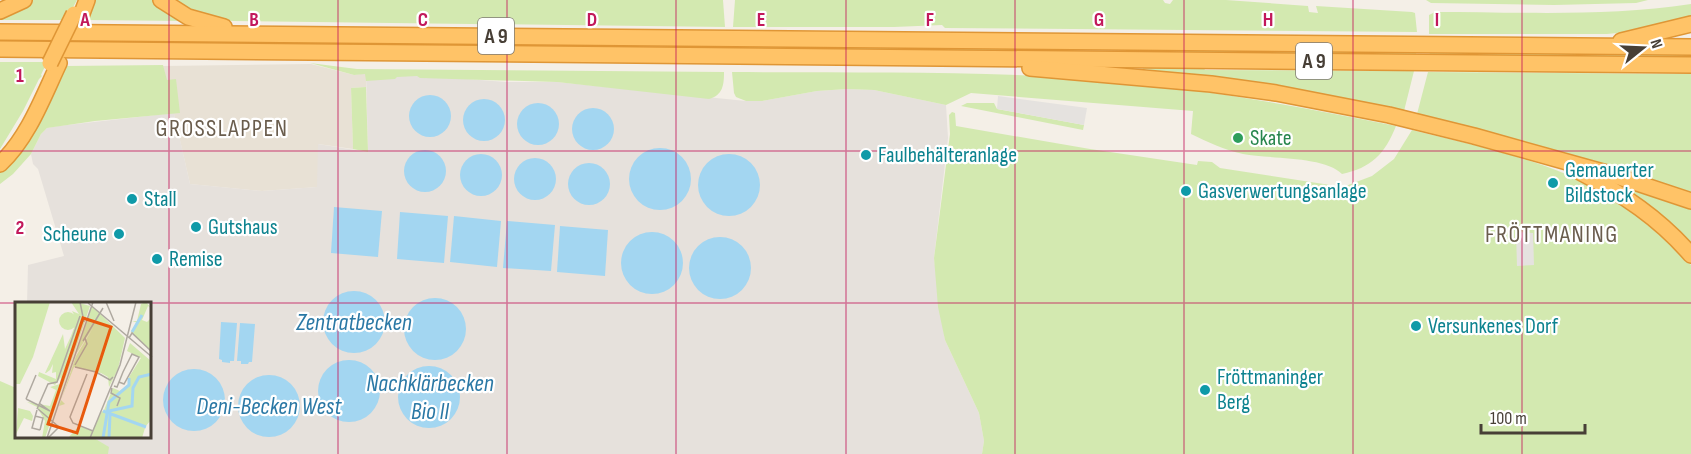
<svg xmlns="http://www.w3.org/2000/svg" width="1691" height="454" viewBox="0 0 1691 454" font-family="'Sofia Sans Condensed',sans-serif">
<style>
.residential{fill:#e8e1d5}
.industrial{fill:#e6e1dc}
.green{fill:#d3e9b0}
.parking{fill:#e5e2df}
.water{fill:#a3d6f1}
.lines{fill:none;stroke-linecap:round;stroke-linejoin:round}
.highway-casing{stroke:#df9636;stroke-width:18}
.highway{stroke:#ffc367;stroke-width:15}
.highway-bridge-casing{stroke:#df9636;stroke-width:18;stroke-linecap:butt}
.highway-bridge{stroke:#ffc367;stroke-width:15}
.grid{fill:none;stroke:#c2185b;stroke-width:1.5;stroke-opacity:0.55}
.leisure-dot{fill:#2e9e5b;stroke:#fff;stroke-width:2}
.culture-dot{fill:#0f9aa8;stroke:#fff;stroke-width:2}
.labels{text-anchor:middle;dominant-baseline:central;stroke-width:4.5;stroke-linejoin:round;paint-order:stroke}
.shield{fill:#fff;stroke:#7e7972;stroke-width:1.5}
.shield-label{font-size:21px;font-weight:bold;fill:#473f36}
.leisure-label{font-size:22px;fill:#27864d;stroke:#fff;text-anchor:start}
.culture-label{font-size:22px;fill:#0d838f;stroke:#fff;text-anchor:start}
.neighbourhood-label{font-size:24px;letter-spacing:1.5px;fill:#6a5d4d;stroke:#fff}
.water-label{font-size:24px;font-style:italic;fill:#2a78a5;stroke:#fff}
.inset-river{fill:none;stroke:#a3d6f1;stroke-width:3}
.inset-road{fill:none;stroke:#afa9a0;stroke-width:1.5}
.view{fill:#e8590c;fill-opacity:0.15;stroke:#e8590c;stroke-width:3}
.inset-edge{fill:none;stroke:#473f36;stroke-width:3}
.grid-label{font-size:20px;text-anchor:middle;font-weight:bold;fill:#c2185b;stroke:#fff;stroke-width:4.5;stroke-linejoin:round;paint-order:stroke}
</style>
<rect width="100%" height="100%" fill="#f4efe7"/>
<path class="residential" d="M311 64 354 75 366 73V87L351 88 353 149 318 144V187L262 191 190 184 163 66Z"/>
<path class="industrial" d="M376 72 506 82H557L746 101H762L817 91 847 89 874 90 946 105 948 138 934 258 945 340 979 413 984 441 982 454H108V447L94 438H150V304H27L28 265 64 256 38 169 33 164 31 154 41 134 47 128 58 126 174 113 190 184 262 191 317 187 318 144 368 152 366 73Z"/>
<g class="green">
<path d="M30 0H77L66 20H0V14Z"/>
<path d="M91 0H155L183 21 87 20Z"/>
<path d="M167 0H723L725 27 233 21 205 18Z"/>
<path d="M735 0H1163L1165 3 1170 4 1173 0H1226L1308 6 1309 12 1318 13 1316 6 1412 12 1415 13 1417 32 945 28 942 25 894 27H733Z"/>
<path d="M1426 0H1648L1636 3 1554 5 1431 3Z"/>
<path d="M1691 4V21L1637 31 1607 34H1429V15L1435 12C1521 12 1606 17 1691 4Z"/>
<path d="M732 45 1047 48V52L733 49Z"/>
<path d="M1188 49 1416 52V56L1188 53Z"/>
<path d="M1430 52 1691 54V58L1429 56Z"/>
<path d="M0 62H47L41 75 42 76 39 79 23 111 0 149Z"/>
<path d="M310 63 357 69 724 72C724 85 723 95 709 99L557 82 420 78 417 76 397 77 395 79 366 81 365 74 354 75Z"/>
<path d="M163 65 167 80 176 79 180 113 95 121 47 128 41 134 31 154 13 174 0 184V167L66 66Z"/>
<path d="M1143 66 1203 67 1205 70 1414 71 1404 111 1254 84 1143 69Z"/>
<path d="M732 72C859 73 987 70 1113 81 1209 90 1302 107 1396 126 1385 154 1371 168 1342 174 1325 156 1269 159 1243 154 1224 150 1208 142 1191 134L1193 111 971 93 946 105 874 90 847 89 817 91 762 101H746L736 97 734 93Z"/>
<path d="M1428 72 1691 74V196L1570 155 1417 114Z"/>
<path d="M366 87 368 152 353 149 351 88Z"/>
<path d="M967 103H994L997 109 1084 125 1083 130 961 106Z"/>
<path d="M952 112 955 113 956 126 1090 149 1197 165 1198 161 1212 162 1220 168 1343 187 1372 176 1394 159 1412 130C1522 157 1613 173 1691 265V454H982L984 441 979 413 945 340 938 307 934 258 950 134 949 115Z"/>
<path d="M1606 179 1691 209V252Z"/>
<path d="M0 381 16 388V438H94L109 447 108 454H0Z"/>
</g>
<g class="parking">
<path d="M998 96 1087 108 1084 125 997 109Z"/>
<path d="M1516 232 1533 233 1534 265 1517 266Z"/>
</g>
<g class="water">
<circle cx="430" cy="116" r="21"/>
<circle cx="484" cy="120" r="21"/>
<circle cx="538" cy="124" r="21"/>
<circle cx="593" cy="129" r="21"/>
<circle cx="660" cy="179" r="31"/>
<circle cx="425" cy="171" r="21"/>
<circle cx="729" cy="185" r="31"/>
<circle cx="481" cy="175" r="21"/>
<circle cx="535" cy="179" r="21"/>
<circle cx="589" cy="184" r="21"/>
<path d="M334 207 382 211 378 257 331 253Z"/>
<path d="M400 212 448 216 444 263 397 259Z"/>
<path d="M454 216 501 221 497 267 450 262Z"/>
<path d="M507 221 555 225 551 271 503 268Z"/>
<path d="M560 226 608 230 605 276 557 272Z"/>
<circle cx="652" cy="263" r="31"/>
<circle cx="720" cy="268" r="31"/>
<circle cx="354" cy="322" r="31"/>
<circle cx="435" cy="329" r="31"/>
<path d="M221 322 237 323 234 361H230V363L222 362V360L219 359Z"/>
<path d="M240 323 255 324 252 362H249L248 364H241V361H237Z"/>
<circle cx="349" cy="391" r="31"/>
<circle cx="429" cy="397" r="31"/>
<circle cx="194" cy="400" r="31"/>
<circle cx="269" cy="406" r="31"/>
</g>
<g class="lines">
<g class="highway-casing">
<g id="highway">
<path d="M161 0 188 17 224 27"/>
<path d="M0 11 24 0"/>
<path d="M81 16 87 0"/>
<path d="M0 32 1691 47"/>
<path d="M1621 41 1691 24"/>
<path d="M0 49 1691 65"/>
<path d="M1030 68 1211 84 1276 93 1389 115 1474 136 1610 174 1691 201"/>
<path d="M0 164C28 138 43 97 59 63"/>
<path d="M1580 172C1623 194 1660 219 1691 255"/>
</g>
</g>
<use href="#highway" class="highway"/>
<g class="highway-bridge-casing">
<path id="highway-bridge" d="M50 63 74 14"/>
</g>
<use href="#highway-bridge" class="highway-bridge"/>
</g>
<path class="grid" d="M169 0V454M338 0V454M507 0V454M676 0V454M846 0V454M1015 0V454M1184 0V454M1353 0V454M1522 0V454M0 151H1691M0 303H1691"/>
<circle class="leisure-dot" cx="1238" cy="138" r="6"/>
<g class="culture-dot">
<circle cx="866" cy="155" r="6"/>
<circle cx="1553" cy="183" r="6"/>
<circle cx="1186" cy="191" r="6"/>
<circle cx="132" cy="199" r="6"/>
<circle cx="196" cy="227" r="6"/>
<circle cx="119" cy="234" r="6"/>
<circle cx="157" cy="259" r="6"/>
<circle cx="1416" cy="326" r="6"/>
<circle cx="1205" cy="390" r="6"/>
</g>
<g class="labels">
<g class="shield">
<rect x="478" y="18" width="36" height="36" rx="4.5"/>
<rect x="1296" y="43" width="36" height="36" rx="4.5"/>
</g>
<g class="shield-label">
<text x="496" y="36">A 9</text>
<text x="1314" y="61">A 9</text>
</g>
<g class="leisure-label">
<text x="1250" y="138">Skate</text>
</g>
<g class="culture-label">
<text x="878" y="155">Faulbehälteranlage</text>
<text x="1565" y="170">Gemauerter<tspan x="1565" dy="25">Bildstock</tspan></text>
<text x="1198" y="191">Gasverwertungsanlage</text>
<text x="144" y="199">Stall</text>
<text x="208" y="227">Gutshaus</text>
<text x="107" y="234" text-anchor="end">Scheune</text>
<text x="169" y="259">Remise</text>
<text x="1428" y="326">Versunkenes Dorf</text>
<text x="1217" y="377">Fröttmaninger<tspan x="1217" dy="25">Berg</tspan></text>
</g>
<g class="neighbourhood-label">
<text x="222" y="128">GROSSLAPPEN</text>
<text x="1552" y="234">FRÖTTMANING</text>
</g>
<g class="water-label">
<text x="354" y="322">Zentratbecken</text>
<text x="430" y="383">Nachklärbecken<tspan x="430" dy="28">Bio II</tspan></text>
<text x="269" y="406">Deni-Becken West</text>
</g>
</g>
<g transform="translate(15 302)">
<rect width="136" height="136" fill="#f4efe7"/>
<path d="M0 0H35L18 55 5 82H0ZM56 0H61L75 4 30 136H27L30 119 22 105 12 100 35 104 41 88 35 85 45 82 46 75 40 83 23 74 24 70 41 77V70L37 71 38 62 35 68 31 71H30L48 32 50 47 56 34 62 18 57 9 64 12ZM131 0 136 6 133 4 127 18 132 20 136 16V49L116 30 123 21 117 19H122L126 2ZM77 4 110 36 103 67 94 85 93 75 86 71 59 65 46 98 50 102 44 104 61 54 78 26 61 52ZM44 19a9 9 0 1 1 18 0a9 9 0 1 1-18 0ZM115 41 136 59V118L130 125 89 108 98 86 105 89 114 82V75L126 56 112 49ZM3 106 15 109 18 114 17 119 9 116 1 132ZM87 109 130 126 127 136H53L64 124 77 129Z" fill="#d3e9b0"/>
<path class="inset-river" d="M117 30 127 13M88 109 131 125M94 109 117 104 118 86 124 75 137 72M88 136 94 100 114 83V76M94 136 95 113"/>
<path class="inset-road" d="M65 0 69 20M91 0 99 19M73 1 137 55M114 36 117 31 136 49M68 39 88 6M60 63 72 42 70 36M60 65 81 70 95 78 98 75M72 72 55 115 58 121 78 129M99 84 102 85 108 70 117 52 124 55 109 82 104 80M97 86 96 91 105 96 102 104M11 97 35 109 24 101M11 97 21 73M22 107 33 82 42 80 65 14M23 107 44 125 33 136M22 108 17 126 25 128M20 114 28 116 25 128M32 136 78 0M75 136 105 63 121 0"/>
<path class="view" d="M68 16 96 25 62 131 33 122Z"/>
<rect width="136" height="136" class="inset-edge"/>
</g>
<g class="grid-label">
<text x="85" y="26">A</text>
<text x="254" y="26">B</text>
<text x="423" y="26">C</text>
<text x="592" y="26">D</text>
<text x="761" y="26">E</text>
<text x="930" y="26">F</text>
<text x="1099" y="26">G</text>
<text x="1268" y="26">H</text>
<text x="1437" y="26">I</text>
<text x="20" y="82">1</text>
<text x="20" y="234">2</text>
</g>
<g transform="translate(1643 48) rotate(72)" stroke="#ffffff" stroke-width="4.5" paint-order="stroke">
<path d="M0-4.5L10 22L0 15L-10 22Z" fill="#473f36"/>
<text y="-9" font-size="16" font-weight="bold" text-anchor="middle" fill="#473f36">N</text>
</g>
<path d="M1481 424v9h104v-9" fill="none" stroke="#473f36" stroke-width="3"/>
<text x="1490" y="424" font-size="18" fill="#473f36" stroke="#ffffff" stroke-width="4.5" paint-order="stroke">100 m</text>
</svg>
